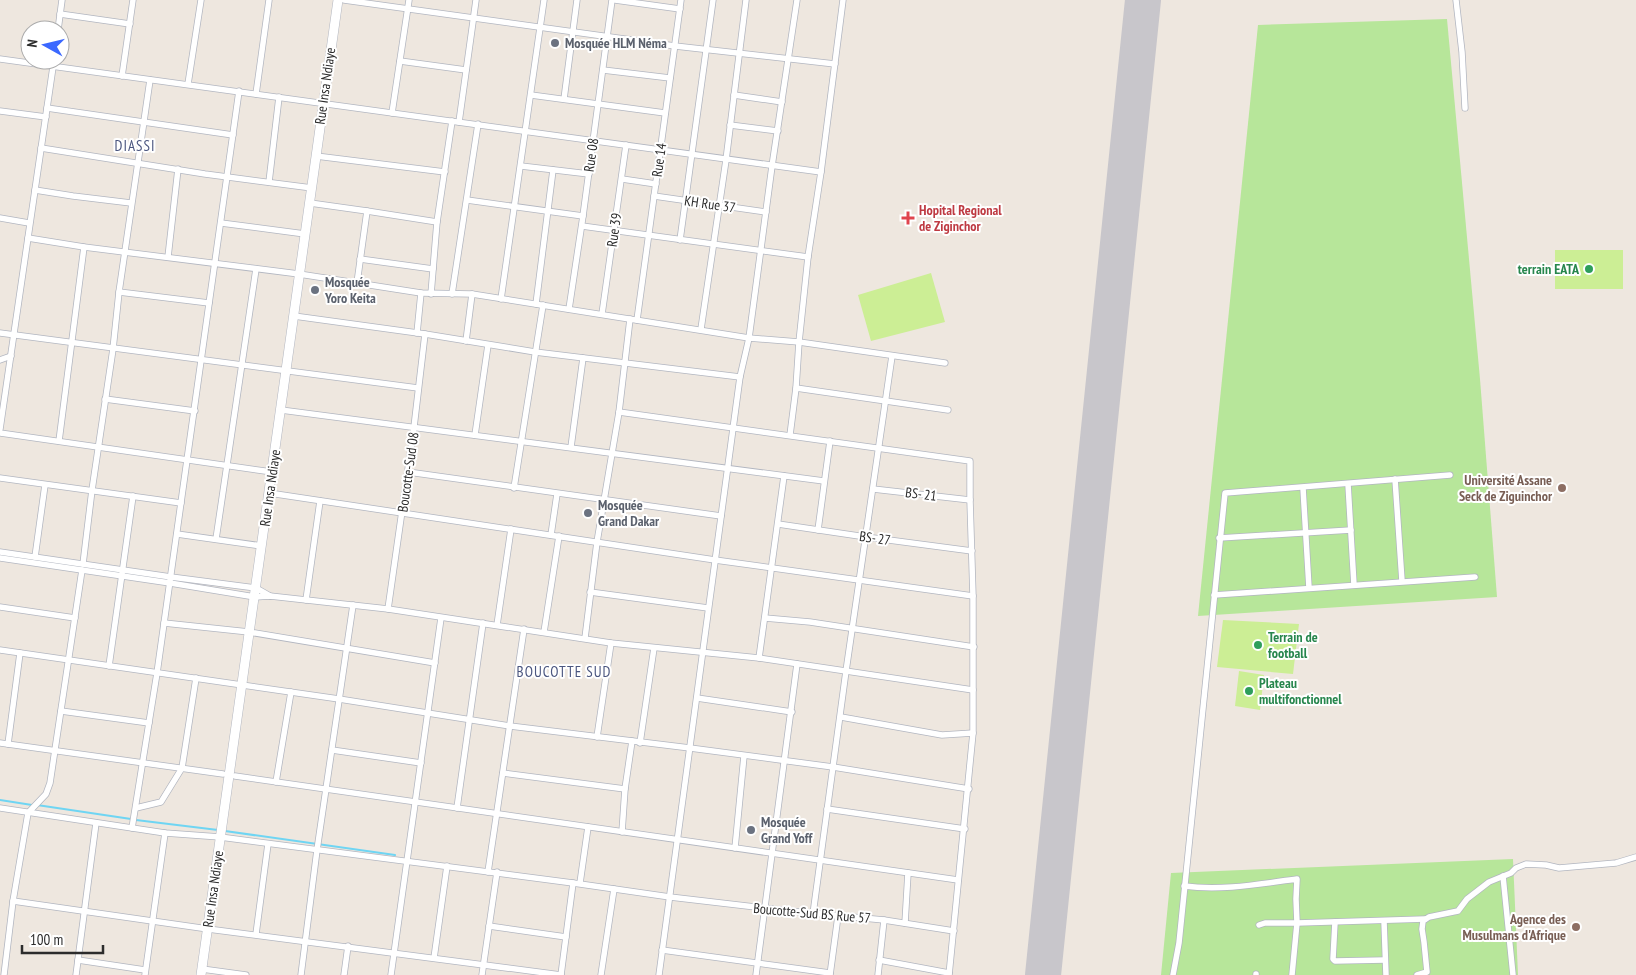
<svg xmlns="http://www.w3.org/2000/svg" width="1636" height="975" viewBox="0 0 1636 975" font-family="'PT Sans Narrow',sans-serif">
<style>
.green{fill:#b7e69a}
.pitch{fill:#ccee95}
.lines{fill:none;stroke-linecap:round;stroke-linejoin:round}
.stream{stroke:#6fd5f3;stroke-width:2}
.runway{stroke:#c8c6cb;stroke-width:36}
.street-casing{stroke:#b2b6c0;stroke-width:7}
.secondary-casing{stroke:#b2b6c0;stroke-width:10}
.street{stroke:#fff;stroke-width:5.5}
.secondary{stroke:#fff;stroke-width:9}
.worship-dot{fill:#6b7280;stroke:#fff;stroke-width:2}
.health-dot{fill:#e0444e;stroke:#fff;stroke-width:2}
.leisure-dot{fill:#2e9e5b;stroke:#fff;stroke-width:2}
.education-dot{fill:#8d6e63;stroke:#fff;stroke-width:2}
.labels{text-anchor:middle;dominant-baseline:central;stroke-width:4;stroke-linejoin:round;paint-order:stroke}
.worship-label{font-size:14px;font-weight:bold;fill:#5b616d;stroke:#fff;text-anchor:start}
.street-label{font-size:14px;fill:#2c2c2c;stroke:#fff}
.health-label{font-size:14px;font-weight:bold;fill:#be3a42;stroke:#fff;text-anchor:start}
.leisure-label{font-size:14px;font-weight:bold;fill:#27864d;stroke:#fff;text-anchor:start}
.education-label{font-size:14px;font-weight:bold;fill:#785e54;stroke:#fff;text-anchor:end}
.neighbourhood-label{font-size:15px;letter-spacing:1px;fill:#4b567f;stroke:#fff}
</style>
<rect width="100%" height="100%" fill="#eee7df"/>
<g class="green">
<path d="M1447 19 1480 379 1497 597 1198 616 1258 25Z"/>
<path d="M1513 859 1518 975H1161L1171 873Z"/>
</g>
<g class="pitch">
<rect x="1555" y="250" width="68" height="39"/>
<path d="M931 273 945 322 871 341 858 295Z"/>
<path d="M1223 620 1299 624 1293 674 1217 667Z"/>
<path d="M1239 671 1264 675 1260 710 1235 706Z"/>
</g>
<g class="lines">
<g class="stream">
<path d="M0 800 32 805"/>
<path d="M37 805 131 819"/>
<path d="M136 820 218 830"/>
<path d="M225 831 395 855"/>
</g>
<path class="runway" d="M1043 975 1143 0"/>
<g class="street-casing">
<g id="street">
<path d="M344 0 675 46 835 64"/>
<path d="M615 0 680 9"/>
<path d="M1456 0 1462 52 1465 108"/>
<path d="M60 14 130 24"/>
<path d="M58 30 62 0"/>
<path d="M0 59 821 172"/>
<path d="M400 61 466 70"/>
<path d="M603 70 670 78"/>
<path d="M122 76 133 0"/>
<path d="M188 84 201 0"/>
<path d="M256 94 269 0"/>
<path d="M531 95 665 113"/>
<path d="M734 95 782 102"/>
<path d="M564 99 577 0"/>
<path d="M47 108 233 135"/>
<path d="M0 111 46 117"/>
<path d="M392 113 409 0"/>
<path d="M459 122 476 0"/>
<path d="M730 125 778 131"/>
<path d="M41 148 205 174 312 188"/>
<path d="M316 156 445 172"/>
<path d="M521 166 589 174"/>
<path d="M622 179 656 184"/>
<path d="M269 182 279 97"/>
<path d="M35 190 73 196 131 203"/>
<path d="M654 196 766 212"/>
<path d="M467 200 583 216"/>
<path d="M310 203 367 211 437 222"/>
<path d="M0 218 29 223"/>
<path d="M221 223 305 234"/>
<path d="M582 226 808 257"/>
<path d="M28 238 84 247 299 274 421 293 472 294 749 338 799 342 945 363"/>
<path d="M680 240 713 0"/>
<path d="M168 257 178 169"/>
<path d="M360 259 433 269"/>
<path d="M357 283 367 211"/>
<path d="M119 292 209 303"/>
<path d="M431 294 437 222 452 121"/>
<path d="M452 294 478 124"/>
<path d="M501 299 544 0"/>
<path d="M536 304 553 170"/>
<path d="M569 309 583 216 612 0"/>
<path d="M602 314 626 145"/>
<path d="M294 316 425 334 535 352 740 377"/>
<path d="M637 320 681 0"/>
<path d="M701 329 726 160 746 0"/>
<path d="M0 333 418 388"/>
<path d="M417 333 421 293"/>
<path d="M466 341 472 294"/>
<path d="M0 360 11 356"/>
<path d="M796 388 948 410"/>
<path d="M105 399 195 411"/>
<path d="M281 410 824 481"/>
<path d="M619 412 970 461V500L973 596V733L949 975"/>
<path d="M0 429 54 60"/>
<path d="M0 433 272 472"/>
<path d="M475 435 488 345"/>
<path d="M790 435 796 388 799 342 808 257 821 172 843 0"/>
<path d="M59 441 84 247"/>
<path d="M571 447 583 358"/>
<path d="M408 472 721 516"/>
<path d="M0 478 181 503"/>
<path d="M1395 479 1402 581"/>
<path d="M1348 484 1354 585"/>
<path d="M514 488 543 305"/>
<path d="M1303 488 1309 588"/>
<path d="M873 489 970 500"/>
<path d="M269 493 715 560 973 596"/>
<path d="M778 524 866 537 972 551"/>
<path d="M818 530 830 441"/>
<path d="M177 534 262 546"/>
<path d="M551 535 557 494"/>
<path d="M1219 538 1351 530"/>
<path d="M216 539 256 269"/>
<path d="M0 552 171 577 256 588 270 596"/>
<path d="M35 557 45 485"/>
<path d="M0 558 170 583 255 597 270 596 388 609 611 643 759 658 973 690"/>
<path d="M83 564 92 490 113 349 119 292 150 80"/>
<path d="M590 592 708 608"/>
<path d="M1214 595 1475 577"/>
<path d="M306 600 320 501"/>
<path d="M0 607 75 618"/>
<path d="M388 609 414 427 425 334"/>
<path d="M765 618 810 622 974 647"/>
<path d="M164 623 249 632 435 663"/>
<path d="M497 625 511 529"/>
<path d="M544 632 559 536"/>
<path d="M585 638 597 542 619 412 630 319"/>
<path d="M0 650 339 699 510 726 690 748 833 767 969 789"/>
<path d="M759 658 784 476"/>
<path d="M109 666 133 496"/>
<path d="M697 698 792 712"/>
<path d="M61 711 149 723"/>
<path d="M841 717 942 735 973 733"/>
<path d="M597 737 611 643"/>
<path d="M0 743 223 774"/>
<path d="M640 743 654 648"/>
<path d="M8 744 20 653"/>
<path d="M332 750 421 763"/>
<path d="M503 773 625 789"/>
<path d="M235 776 958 880"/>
<path d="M276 782 291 692"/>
<path d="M0 808 165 833 220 837 573 883 670 897 790 911 884 920 954 931"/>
<path d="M136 808 161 802 182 768 196 678"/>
<path d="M457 808 483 623"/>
<path d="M827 809 965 829"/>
<path d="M132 828 157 673 239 91"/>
<path d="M622 832 625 789 632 741"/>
<path d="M735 848 744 756"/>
<path d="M488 872 524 629"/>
<path d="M1503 876 1513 975"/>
<path d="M580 883 588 827"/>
<path d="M1184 886C1222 891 1259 884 1297 879L1296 899 1297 923 1292 975"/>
<path d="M13 901 208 929 561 975"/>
<path d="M813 914 846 671 892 356"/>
<path d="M1384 921 1386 975"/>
<path d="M1335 922 1333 959 1335 961 1385 960"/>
<path d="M905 923 908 873"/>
<path d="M1259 925 1265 923H1297L1425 919"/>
<path d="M489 926 566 937"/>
<path d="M256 934 268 844"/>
<path d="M662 950 830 973"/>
<path d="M434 958 447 866"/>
<path d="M78 960 145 970"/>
<path d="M879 960 949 973"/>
<path d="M202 969 246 975"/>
<path d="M4 975 13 901 28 813 46 794 50 783 82 570"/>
<path d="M76 975 96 823"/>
<path d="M145 975 165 833"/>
<path d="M301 975 317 850 353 605"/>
<path d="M344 975 348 946"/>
<path d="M391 975 441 618"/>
<path d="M482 975 497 872"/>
<path d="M561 975 573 883"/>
<path d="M601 975 614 889"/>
<path d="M659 975 740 377 749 338 772 166 797 0"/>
<path d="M756 975 797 664"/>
<path d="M830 975 838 916"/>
<path d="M878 975 884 920"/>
<path d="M1173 975 1179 943 1225 493 1450 475"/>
<path d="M1256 975V974"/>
<path d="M1417 975 1427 972 1424 942 1422 929 1423 921 1429 917 1458 911 1467 899 1489 882 1511 873 1516 868 1526 864 1546 865 1559 868 1616 863 1636 857"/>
</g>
</g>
<g class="secondary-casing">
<path id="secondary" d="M201 975 338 0"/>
</g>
<use href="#street" class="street"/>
<use href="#secondary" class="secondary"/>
</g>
<g class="worship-dot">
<circle cx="555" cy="43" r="5"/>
<circle cx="315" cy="290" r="5"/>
<circle cx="588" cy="513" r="5"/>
<circle cx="751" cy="830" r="5"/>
</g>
<path class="health-dot" d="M905.5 210.5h5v5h5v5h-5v5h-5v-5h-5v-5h5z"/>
<g class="leisure-dot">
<circle cx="1589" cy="269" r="5"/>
<circle cx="1258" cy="645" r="5"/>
<circle cx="1249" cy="691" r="5"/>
</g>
<g class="education-dot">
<circle cx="1562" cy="488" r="5"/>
<circle cx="1576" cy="927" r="5"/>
</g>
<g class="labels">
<g class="worship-label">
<text x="565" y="43">Mosquée HLM Néma</text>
<text x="325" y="282">Mosquée<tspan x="325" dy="16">Yoro Keita</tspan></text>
<text x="598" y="505">Mosquée<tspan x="598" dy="16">Grand Dakar</tspan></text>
<text x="761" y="822">Mosquée<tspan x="761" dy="16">Grand Yoff</tspan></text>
</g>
<g class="street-label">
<text transform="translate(325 86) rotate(-82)">Rue Insa Ndiaye</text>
<text transform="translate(591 155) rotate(-82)">Rue 08</text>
<text transform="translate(659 160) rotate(-82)">Rue 14</text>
<text transform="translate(710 204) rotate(8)">KH Rue 37</text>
<text transform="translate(614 230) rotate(-82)">Rue 39</text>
<text transform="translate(408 472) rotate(-82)">Boucotte-Sud 08</text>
<text transform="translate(270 488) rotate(-82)">Rue Insa Ndiaye</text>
<text transform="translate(921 494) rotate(7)">BS- 21</text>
<text transform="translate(875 538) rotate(8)">BS- 27</text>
<text transform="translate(213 889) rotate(-82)">Rue Insa Ndiaye</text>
<text transform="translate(812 913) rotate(5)">Boucotte-Sud BS Rue 57</text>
</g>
<g class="health-label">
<text x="919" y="210">Hopital Regional<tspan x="919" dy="16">de Ziginchor</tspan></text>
</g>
<g class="leisure-label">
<text x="1579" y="269" text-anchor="end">terrain EATA</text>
<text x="1268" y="637">Terrain de<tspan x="1268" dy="16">football</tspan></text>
<text x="1259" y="683">Plateau<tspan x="1259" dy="16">multifonctionnel</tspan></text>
</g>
<g class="education-label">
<text x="1552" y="480">Université Assane<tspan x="1552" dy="16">Seck de Ziguinchor</tspan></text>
<text x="1566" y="919">Agence des<tspan x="1566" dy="16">Musulmans d'Afrique</tspan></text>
</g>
<g class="neighbourhood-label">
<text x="135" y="145">DIASSI</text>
<text x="564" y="671">BOUCOTTE SUD</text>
</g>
</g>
<g transform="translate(45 45) rotate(278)"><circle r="24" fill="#ffffff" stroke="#ababab"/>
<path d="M0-4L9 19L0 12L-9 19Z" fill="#3b68ff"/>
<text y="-8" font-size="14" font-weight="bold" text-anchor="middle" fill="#2c2c2c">N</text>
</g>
<path d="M22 945v8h81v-8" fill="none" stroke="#2c2c2c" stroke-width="2.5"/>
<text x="30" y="945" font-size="15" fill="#2c2c2c" stroke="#ffffff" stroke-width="4" paint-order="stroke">100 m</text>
</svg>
